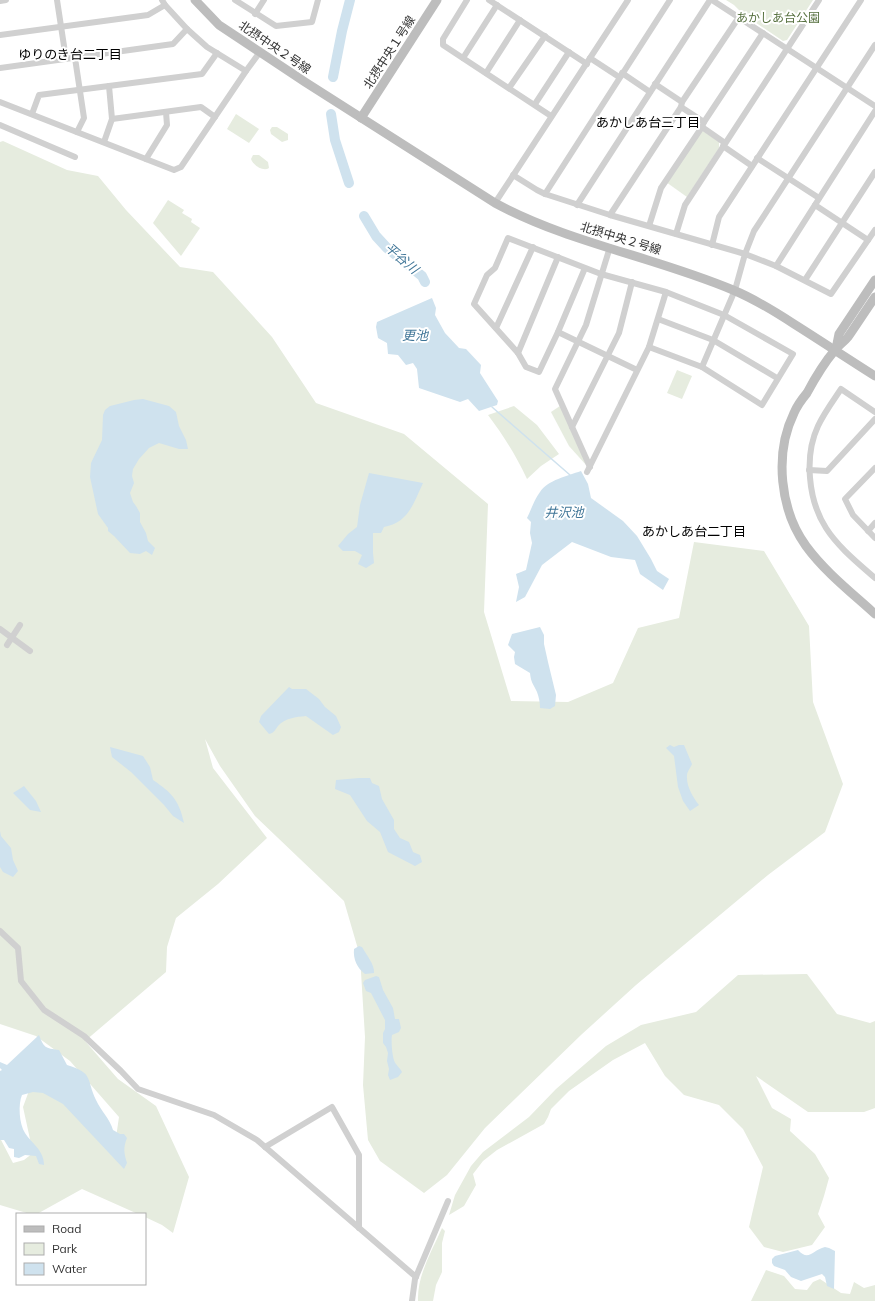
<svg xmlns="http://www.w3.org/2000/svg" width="875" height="1301" viewBox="0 0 875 1301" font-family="Mulish,'Noto Sans JP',sans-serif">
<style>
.green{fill:#e6ecdf}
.water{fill:#cfe2ee}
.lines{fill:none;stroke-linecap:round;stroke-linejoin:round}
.stream{stroke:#cfe2ee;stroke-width:1.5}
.river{stroke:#cfe2ee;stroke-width:10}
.street{stroke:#d0d0d0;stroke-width:6}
.secondary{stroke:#bdbdbd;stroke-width:9}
.labels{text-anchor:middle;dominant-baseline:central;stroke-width:4;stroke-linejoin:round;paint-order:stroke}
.park-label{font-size:12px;fill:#56703f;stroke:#fff}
.street-label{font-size:12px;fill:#333;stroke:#fff}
.neighbourhood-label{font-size:13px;fill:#000;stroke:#fff}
.water-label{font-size:13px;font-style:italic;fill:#3f7597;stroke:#fff}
</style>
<rect width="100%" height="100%" fill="#fff"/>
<g class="green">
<path d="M726 0H813L787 40 783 41 743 14 734 5Z"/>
<path d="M236 114 259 129 249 143 227 129Z"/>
<path d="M272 127H277L288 134V140L282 142 271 134 270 130Z"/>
<path d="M703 131 719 142V148L687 197 666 182 698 133Z"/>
<path d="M3 141 67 170 98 176 126 210 180 267 213 272 272 337 316 403 404 434 488 504 484 612 511 701 568 702 613 683 638 628 679 618 694 542 764 551 809 626 813 702 843 784 825 832 768 875 636 985 581 1035 485 1128 447 1175 424 1193 380 1161 368 1140 363 1085 365 1037 360 956 344 901 255 816 220 766 205 739 213 768 267 838 218 884 176 918 167 947 166 972 85 1041 118 1079 156 1106 189 1177 173 1233 162 1225 145 1217V1214H138L82 1189 37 1214H30L0 1205V1138L13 1163 24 1160 33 1153 23 1107 30 1088 65 1093 114 1151 119 1117 70 1061 36 1036 0 1024V142Z"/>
<path d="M253 155H259L268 162 269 168C263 172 253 165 251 159Z"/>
<path d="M168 200 184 210 182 213 192 219 191 222 200 228 181 256 153 223Z"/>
<path d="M677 370 692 376 682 399 667 393Z"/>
<path d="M514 406 537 425 559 454 541 466 527 479C516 455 503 435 488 415Z"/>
<path d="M560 406 587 466 569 446 551 412Z"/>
<path d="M807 974 837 1014 870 1023 875 1021V1108L864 1112H808L756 1076 772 1108 791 1119 790 1131 815 1154 829 1178 824 1196 818 1214 825 1227 812 1245 783 1252 764 1247 749 1227 763 1167 743 1129 719 1105 684 1095 665 1076 645 1043 613 1060 569 1091 551 1109 548 1117 544 1124 497 1150 483 1161 473 1174 476 1185 464 1206 449 1215 455 1195 471 1166 483 1152 529 1117 556 1089 606 1046 641 1025 696 1012 738 975Z"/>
<path d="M442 1228 445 1231 442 1243V1272L436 1285 433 1301H418C417 1275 432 1251 442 1228Z"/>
<path d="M766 1270 784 1276 795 1289 807 1290 813 1282 820 1279 841 1293 850 1294 854 1282 864 1288 875 1285V1301H751Z"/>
</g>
<g class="water">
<path d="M432 298 436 308 435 315 445 333 459 348 466 349 481 365 480 373 498 401 497 405 479 411 468 399 460 402 419 388 417 369 413 363 406 365 398 355 388 354 387 343 378 338 376 327 377 322Z"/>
<path d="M143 399 169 406 176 412 179 426 186 440 188 449H179L159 443 149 448 139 459 133 469 132 476 134 483 130 493 133 502 136 506 140 513V522L146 533 148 541 155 548 152 555 146 551 140 554 130 553 114 536 108 531V528L98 514 90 477 91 463 102 440 103 415 105 410 110 406 134 400Z"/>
<path d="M581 471 588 484 591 498 623 521 637 536 651 559 657 571 669 579 663 590 640 574 635 560 611 557 572 542 542 565 525 597 516 602 519 587 516 574 526 570 532 543 530 533 531 522 527 518C531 510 534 500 540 492 548 480 567 476 581 471Z"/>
<path d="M369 473 423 483C413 504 409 522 384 527L381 533H373V553L374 563 366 568 358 564 362 555 355 551H343L338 546 348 534 357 527 360 505Z"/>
<path d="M540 627 544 635V644L548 662 556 695 555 706 550 709 540 708C540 703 539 697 537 692 533 683 531 683 530 673L515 664 514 657 515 652 508 645 512 634Z"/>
<path d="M289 687 292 689H306L319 699 325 707 336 716 341 727 339 732 333 735 306 716C296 717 285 718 278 726 275 730 274 733 269 734L259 722 261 716Z"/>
<path d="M670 745 674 747 679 745H684L692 764C691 767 687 772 687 775 686 786 693 797 699 805L690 811 683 801 678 787 674 756 666 748Z"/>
<path d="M110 747 143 756 150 767 153 780C172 793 179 800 184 823L173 816 164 805 131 772 112 757Z"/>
<path d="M359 778H370L372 783 379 786 382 799 394 820V829L400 838 409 842 413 852 420 855 422 862 415 866 388 852 380 832 367 821 350 795 335 789 336 780Z"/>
<path d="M24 786 36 801 41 812 30 810 13 793Z"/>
<path d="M0 831 1 836 11 848 13 860 18 871 13 877 3 872 0 867Z"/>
<path d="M359 946 362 947C366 954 375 965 374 973L365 974C357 968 353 959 354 949Z"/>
<path d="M376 976 379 977 383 990 393 1008 395 1019H399L401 1028 399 1032 392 1035C391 1041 392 1060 396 1064 398 1067 400 1068 402 1072L398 1077 390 1080 388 1075 389 1069 387 1061 388 1053 386 1047 383 1043V1033L385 1029V1020L371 993 366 991 363 983 365 980Z"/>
<path d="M39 1035C44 1048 45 1048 59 1050L67 1065C94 1073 86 1079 96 1100 101 1111 110 1119 113 1130L120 1134H124L127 1138C123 1148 124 1153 127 1163L124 1169 63 1104 43 1093 33 1092 22 1095C18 1104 19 1124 25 1133 32 1144 44 1150 44 1165L39 1164 36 1156 25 1155 19 1158 14 1157V1149L9 1148 4 1140H0V1071L2 1070 0 1068V1062L7 1065Z"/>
<path d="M825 1247 829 1248 835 1251 834 1289 827 1286 825 1277 822 1274 801 1281 791 1277 785 1270 774 1266 772 1263V1259L775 1256 798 1250C809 1262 812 1250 825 1247Z"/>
</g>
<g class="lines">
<path class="stream" d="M492 407 570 475"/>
<g class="river">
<path d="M333 77 342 31 350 0"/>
<path d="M331 114 335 140 349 183"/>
<path d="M364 216 376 236 387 248 422 276 425 282"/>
</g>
<g class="street">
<path d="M57 0 66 59"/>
<path d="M162 0 165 5 187 29 207 47 246 71"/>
<path d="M235 0 276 26 312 22 318 0"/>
<path d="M467 0 443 39V45L551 116"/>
<path d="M489 0 587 64"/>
<path d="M712 0 875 106"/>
<path d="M0 1 6 0"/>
<path d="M255 14 264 0"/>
<path d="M0 35 148 15 165 5"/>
<path d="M75 58 84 118 77 132"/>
<path d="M463 58 497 5"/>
<path d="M590 58 619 77"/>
<path d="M0 68 173 44 187 29"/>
<path d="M486 73 520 20"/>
<path d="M622 73 650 92"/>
<path d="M655 84 682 102"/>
<path d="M509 88 545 36"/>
<path d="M0 102 174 170 181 167 246 71 260 52"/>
<path d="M535 104 569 52"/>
<path d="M681 107 704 122"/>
<path d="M32 114 39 95 202 74 217 53"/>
<path d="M112 119 201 107 215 117"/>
<path d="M0 125 75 157"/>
<path d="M702 127 725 143"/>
<path d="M104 142 112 119 109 86"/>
<path d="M723 146 752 166"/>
<path d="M757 158 819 198"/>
<path d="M146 159 167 125 166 112"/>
<path d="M513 175 537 190 545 194 610 215 745 254 776 266 831 294 875 230"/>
<path d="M545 194 670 0"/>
<path d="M495 203 628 0"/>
<path d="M577 205 710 0"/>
<path d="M815 205 868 240"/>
<path d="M610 215 681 107 682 102 739 17"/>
<path d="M649 226 661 188 702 127 704 122 763 33"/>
<path d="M676 234 685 205 819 0"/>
<path d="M712 245 719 217 861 0"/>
<path d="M776 266 875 111"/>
<path d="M585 268 558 332 539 372 526 367 518 353 474 304 487 275 495 268 508 238 601 274 666 292 724 315 793 354 762 405 702 367 649 347"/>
<path d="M805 280 875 172"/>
<path d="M658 319 713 340 777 378"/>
<path d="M496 328 533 247"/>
<path d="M558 332 637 370"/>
<path d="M518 353 558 257"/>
<path d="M702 367 735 290 745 254 754 231 875 45"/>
<path d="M875 412 841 389C833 401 824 413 818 426 804 456 808 500 826 528 838 547 858 563 875 578"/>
<path d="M572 427 619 333 632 282"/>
<path d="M590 467 555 389 586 325 610 247"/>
<path d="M875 468 845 499 853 515 875 538"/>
<path d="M809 470 827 471 875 419"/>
<path d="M587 472 649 347 666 292"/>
<path d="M868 531 875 523"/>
<path d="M0 629 30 651"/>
<path d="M7 645 20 625"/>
<path d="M0 931 18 948 21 981 44 1010 84 1036 121 1071 138 1089 214 1115 257 1140 416 1277"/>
<path d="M265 1147 332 1107 359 1155V1228"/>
<path d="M412 1301 415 1279 448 1201"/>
</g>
<g class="secondary">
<path d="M195 0 219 25 305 82 495 203C569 243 655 257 733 290 755 299 774 311 794 324 821 341 848 359 875 376"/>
<path d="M361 118 437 0"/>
<path d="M875 297C866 310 857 324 848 337 844 342 839 345 835 350 824 363 815 378 807 393 802 399 797 406 794 413 774 454 780 510 806 546 825 572 852 593 875 614"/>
<path d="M836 349 839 334 875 280"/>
</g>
</g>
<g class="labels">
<g class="park-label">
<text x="778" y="17">あかしあ台公園</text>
</g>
<g class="street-label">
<text transform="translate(275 47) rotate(34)">北摂中央２号線</text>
<text transform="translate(389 52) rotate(-57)">北摂中央１号線</text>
<text transform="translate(621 238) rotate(17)">北摂中央２号線</text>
</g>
<g class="neighbourhood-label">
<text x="70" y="54">ゆりのき台二丁目</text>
<text x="648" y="122">あかしあ台三丁目</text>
<text x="694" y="531">あかしあ台二丁目</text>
</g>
<g class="water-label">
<text transform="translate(402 258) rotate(41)">平谷川</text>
<text x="415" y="335">更池</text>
<text x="564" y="512">井沢池</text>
</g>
</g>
<rect x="16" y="1213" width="130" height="72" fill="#ffffff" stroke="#adadad"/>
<rect x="24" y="1226" width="20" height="6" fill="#bdbdbd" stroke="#adadad"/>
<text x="52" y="1233" font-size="12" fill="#333333">Road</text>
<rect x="24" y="1243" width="20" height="12" fill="#e6ecdf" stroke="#adadad"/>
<text x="52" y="1253" font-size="12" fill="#333333">Park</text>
<rect x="24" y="1263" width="20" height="12" fill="#cfe2ee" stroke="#adadad"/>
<text x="52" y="1273" font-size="12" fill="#333333">Water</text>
</svg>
